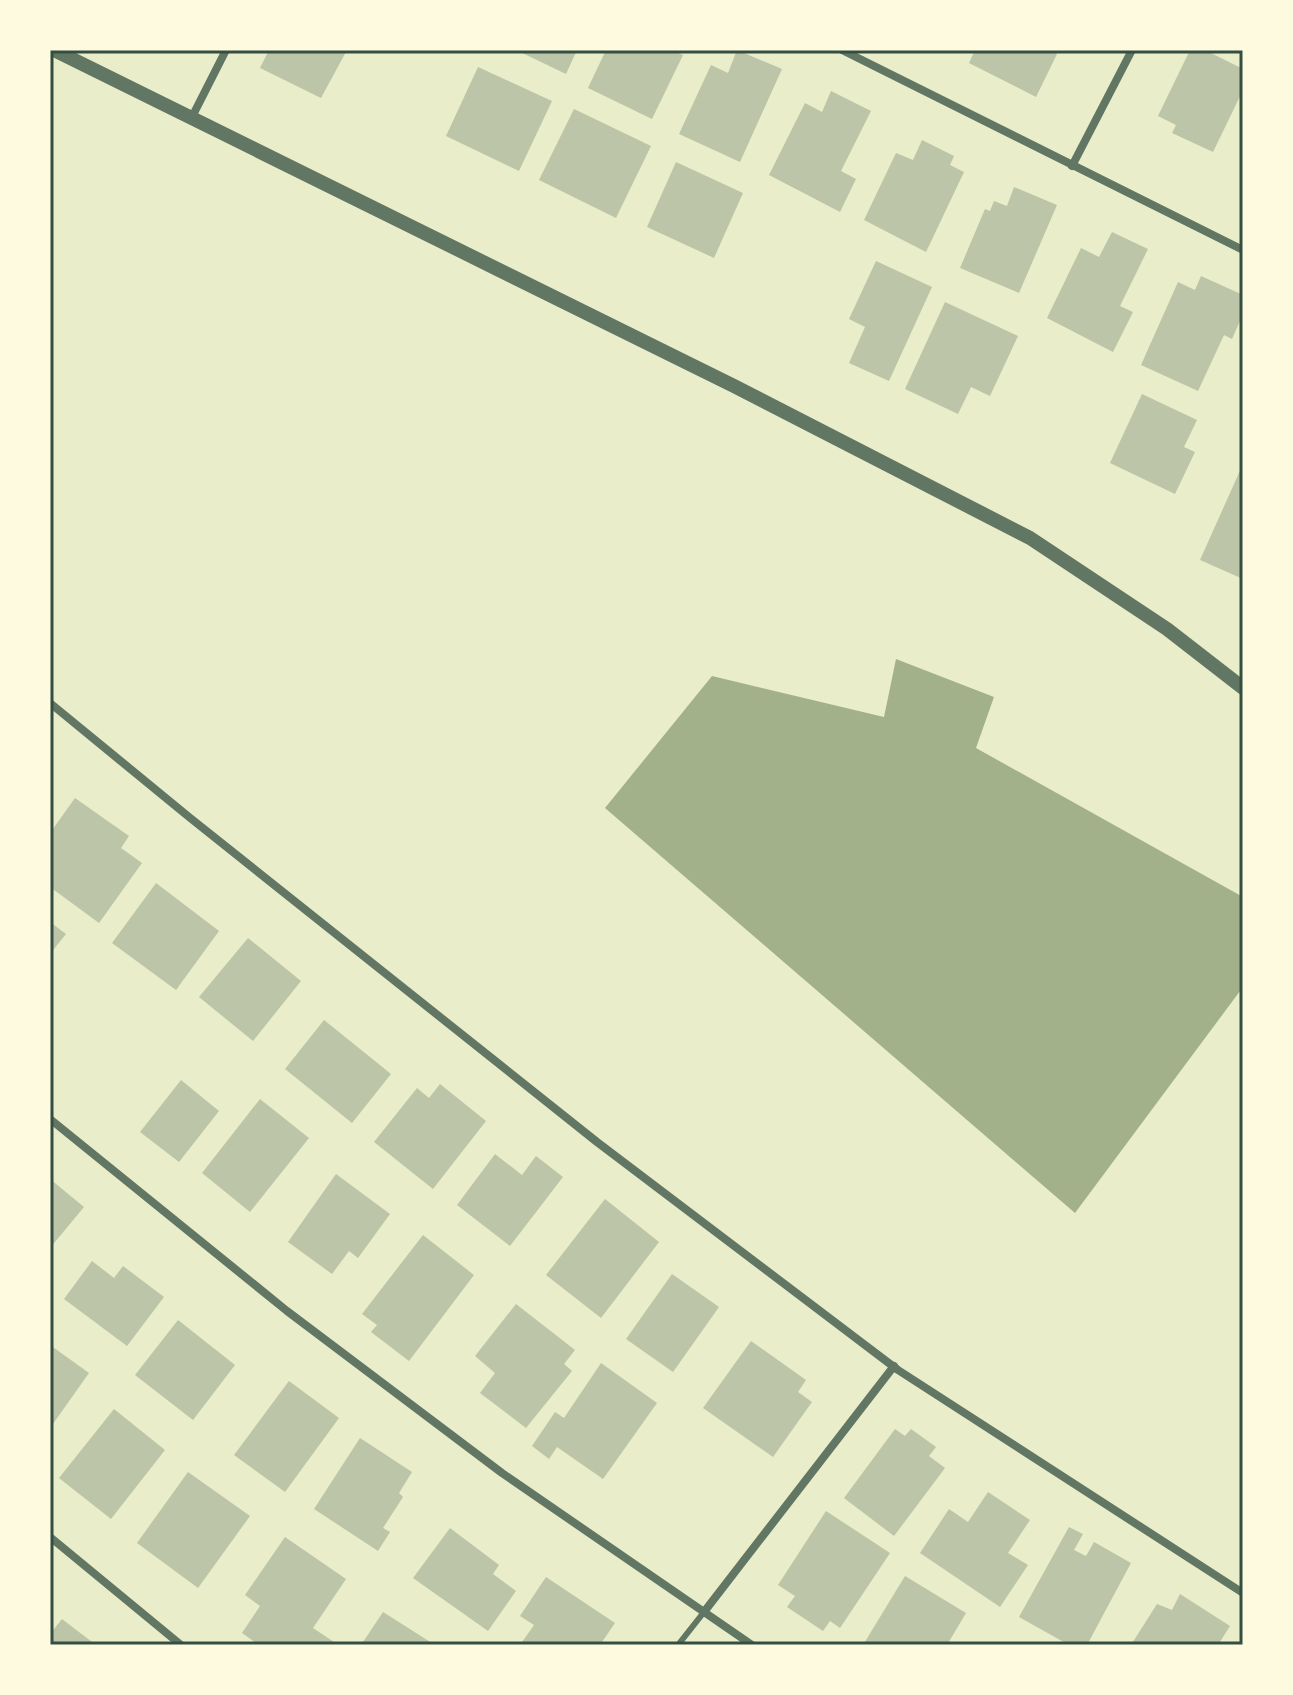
<svg xmlns="http://www.w3.org/2000/svg" width="1293" height="1695" viewBox="0 0 1293 1695" font-family="Overpass,sans-serif">
<style>
.water{fill:#a3b18a}
.building{fill:#bcc5a7}
.lines{fill:none;stroke-linecap:round;stroke-linejoin:round}
.service{stroke:#617663;stroke-width:6}
.minor{stroke:#617663;stroke-width:8}
.tertiary{stroke:#617663;stroke-width:14}
.neatline{fill:none;stroke:#344e41;stroke-width:3}
</style>
<rect width="100%" height="100%" fill="#e9edc9"/>
<path class="water" d="M896 659 994 697 976 748 1243 897V987L1075 1213 605 808 712 676 884 717Z"/>
<g class="building">
<path d="M269 50H347L321 98 260 68Z"/>
<path d="M516 50H577L566 74Z"/>
<path d="M606 50H677L676 52 683 55 652 119 588 88Z"/>
<path d="M737 50 782 69 740 162 679 134 711 65 728 73Z"/>
<path d="M975 50H1049L1057 54 1036 97 969 63Z"/>
<path d="M1190 50H1205L1243 69V90L1213 152 1172 133 1176 125 1158 116Z"/>
<path d="M478 67 552 101 519 171 446 136Z"/>
<path d="M831 91 871 111 841 171 856 179 840 212 769 175 805 103 822 112Z"/>
<path d="M574 109 651 146 616 218 539 180Z"/>
<path d="M922 140 954 156 950 165 964 172 926 252 864 220 896 153 913 160Z"/>
<path d="M676 162 743 193 714 258 647 227Z"/>
<path d="M1014 187 1057 205 1019 293 960 268 985 209 990 211 994 201 1007 206Z"/>
<path d="M1112 232 1148 249 1120 306 1133 312 1113 352 1047 318 1081 248 1099 257Z"/>
<path d="M876 261 932 287 889 381 849 363 865 327 849 319Z"/>
<path d="M1201 276 1243 295V314L1232 339 1224 335 1198 391 1141 365 1178 282 1195 290Z"/>
<path d="M945 302 1018 336 990 396 971 387 958 414 905 389Z"/>
<path d="M1142 394 1197 420 1184 447 1195 452 1175 494 1110 463Z"/>
<path d="M1243 464V579L1200 560Z"/>
<path d="M75 798 129 836 121 848 142 863 99 923 50 887V833Z"/>
<path d="M156 883 219 931 176 990 112 943Z"/>
<path d="M50 922 66 934 50 954Z"/>
<path d="M248 938 301 981 253 1041 199 997Z"/>
<path d="M324 1020 391 1074 352 1123 285 1069Z"/>
<path d="M181 1080 219 1111 179 1162 140 1132Z"/>
<path d="M440 1084 486 1121 433 1189 374 1142 417 1088 429 1098Z"/>
<path d="M260 1099 309 1138 250 1212 202 1173Z"/>
<path d="M495 1154 522 1175 536 1156 563 1177 510 1246 457 1205Z"/>
<path d="M336 1174 390 1214 358 1258 349 1251 332 1274 288 1242Z"/>
<path d="M50 1179 84 1207 50 1248Z"/>
<path d="M605 1199 659 1242 601 1318 546 1275Z"/>
<path d="M423 1235 474 1275 409 1361 371 1332 377 1325 362 1314Z"/>
<path d="M92 1261 114 1278 123 1266 164 1297 127 1346 64 1299Z"/>
<path d="M672 1274 719 1307 673 1372 626 1339Z"/>
<path d="M516 1304 575 1350 564 1364 572 1371 526 1428 480 1393 495 1373 475 1356Z"/>
<path d="M178 1320 235 1365 193 1420 135 1375Z"/>
<path d="M751 1341 806 1380 798 1392 812 1402 773 1457 703 1408Z"/>
<path d="M50 1345 89 1373 50 1428Z"/>
<path d="M601 1363 657 1403 603 1479 557 1447 549 1459 532 1446 555 1412 564 1418Z"/>
<path d="M289 1381 339 1418 285 1492 234 1455Z"/>
<path d="M114 1409 165 1450 111 1519 59 1478Z"/>
<path d="M895 1429 905 1436 911 1429 936 1447 929 1456 945 1468 894 1536 844 1498Z"/>
<path d="M360 1438 412 1472 399 1493 403 1497 383 1528 390 1532 378 1551 314 1509Z"/>
<path d="M188 1472 250 1516 198 1588 137 1543Z"/>
<path d="M988 1492 1030 1520 1008 1553 1028 1565 1000 1607 920 1553 949 1509 968 1522Z"/>
<path d="M826 1511 890 1553 840 1628 830 1621 823 1631 787 1607 795 1596 778 1585Z"/>
<path d="M1069 1527 1083 1534 1074 1550 1086 1556 1094 1542 1131 1563 1087 1645H1069L1019 1617Z"/>
<path d="M450 1528 499 1565 493 1574 516 1591 488 1631 413 1578Z"/>
<path d="M285 1537 346 1579 313 1628 334 1642 332 1645H259L242 1633 260 1606 245 1595Z"/>
<path d="M905 1576 966 1613 947 1645H863Z"/>
<path d="M546 1577 615 1623 600 1645H520L534 1625 520 1616Z"/>
<path d="M1180 1594 1230 1626 1218 1645H1131L1157 1604 1172 1610Z"/>
<path d="M383 1612 435 1645H361Z"/>
<path d="M62 1619 96 1645H50V1634Z"/>
</g>
<g class="lines">
<path class="service" d="M678 1645 704 1612"/>
<g class="minor">
<path d="M842 50 1243 250"/>
<path d="M192 117 226 50"/>
<path d="M1072 166 1132 50"/>
<path d="M50 703 189 817 597 1142 898 1370 1243 1593"/>
<path d="M50 1119 287 1311 502 1473 752 1645"/>
<path d="M50 1537 181 1645"/>
<path d="M704 1612 894 1366"/>
</g>
<path class="tertiary" d="M54 50 734 386 1030 538 1167 629 1243 688"/>
</g>
<rect width="1293" height="1695" fill="none" stroke="#fefae0" stroke-width="104"/>
<rect x="52" y="52" width="1189" height="1591" class="neatline"/>
</svg>
